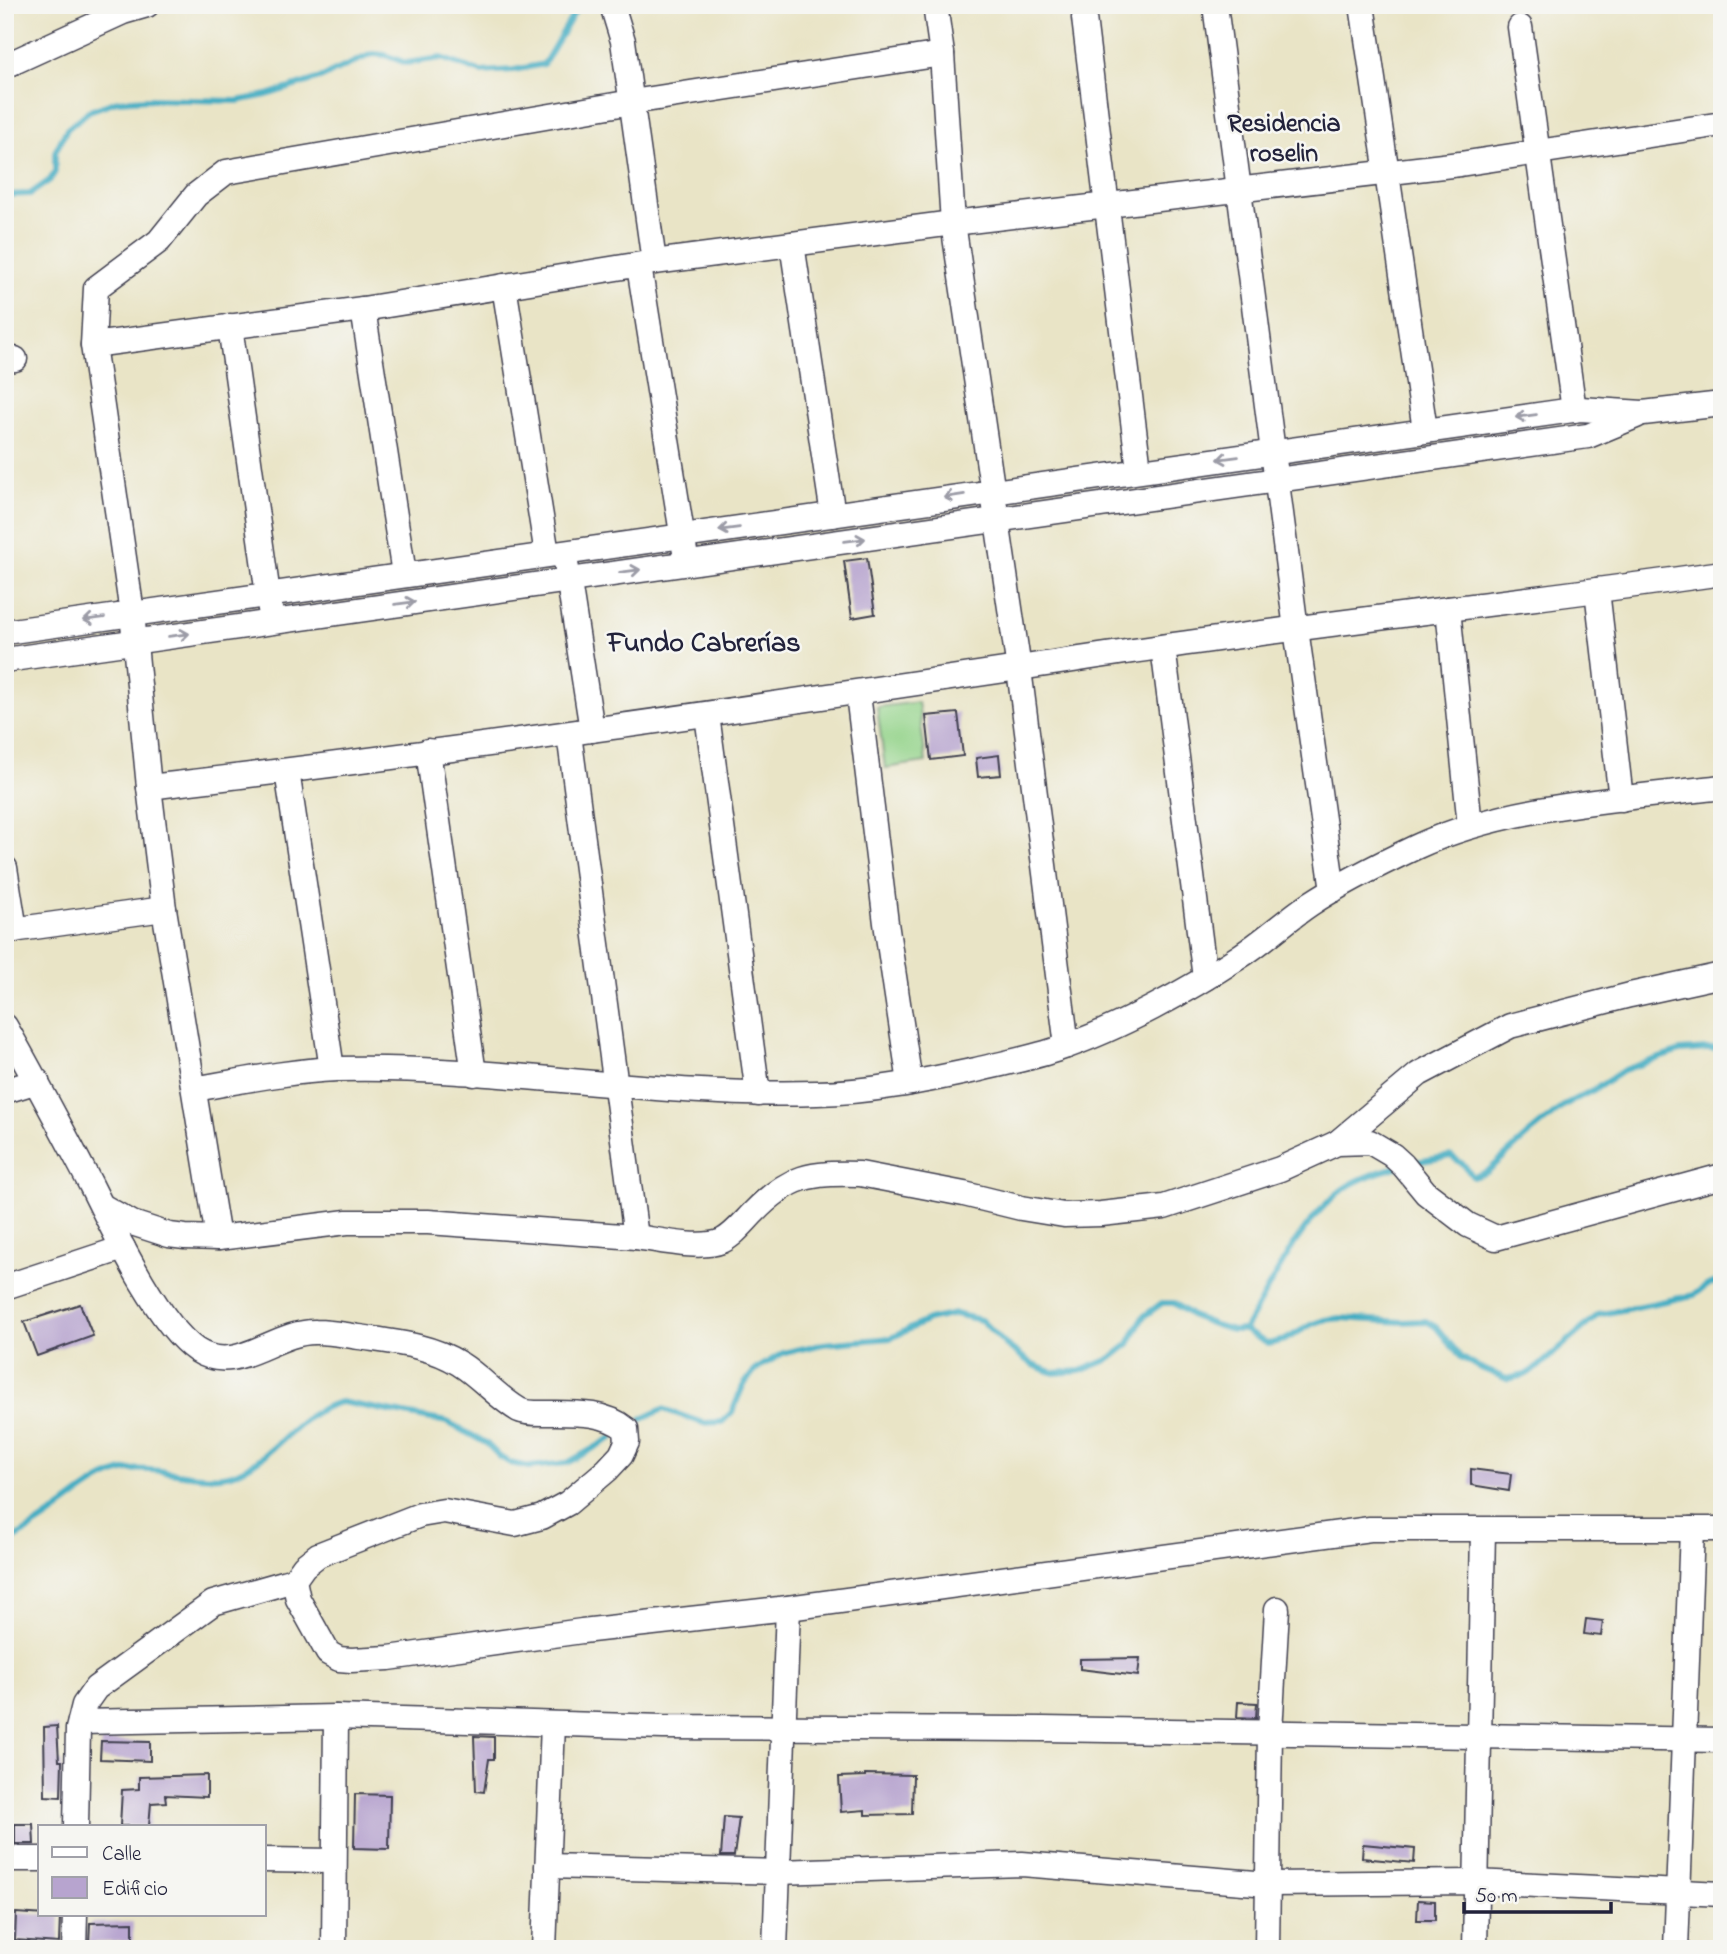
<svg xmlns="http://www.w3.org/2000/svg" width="1727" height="1954" viewBox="0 0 1727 1954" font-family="'Indie Flower',sans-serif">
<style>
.green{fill:#93d389;stroke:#5a7a62;stroke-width:2}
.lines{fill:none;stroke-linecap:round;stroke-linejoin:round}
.stream{stroke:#44adc3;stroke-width:6}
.building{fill:#b7a4cf}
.minor-casing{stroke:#403f50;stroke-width:27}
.minor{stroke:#fff;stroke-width:24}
.oneway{stroke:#9c9ca7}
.labels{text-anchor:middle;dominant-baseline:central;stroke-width:5;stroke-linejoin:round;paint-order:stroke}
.neighbourhood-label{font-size:26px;font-weight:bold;fill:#22223b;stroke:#f6f6f2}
.quarter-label{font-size:28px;font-weight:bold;fill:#22223b;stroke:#f6f6f2}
</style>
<rect width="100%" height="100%" fill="#f6f6f2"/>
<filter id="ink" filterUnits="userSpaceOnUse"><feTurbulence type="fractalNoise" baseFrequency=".0143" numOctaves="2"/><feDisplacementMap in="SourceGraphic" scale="14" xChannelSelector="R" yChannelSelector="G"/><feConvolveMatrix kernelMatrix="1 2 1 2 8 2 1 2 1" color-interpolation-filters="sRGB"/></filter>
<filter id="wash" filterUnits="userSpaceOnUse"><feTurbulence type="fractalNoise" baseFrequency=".00686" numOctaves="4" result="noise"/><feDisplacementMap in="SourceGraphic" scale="28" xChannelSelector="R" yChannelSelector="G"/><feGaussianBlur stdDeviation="1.57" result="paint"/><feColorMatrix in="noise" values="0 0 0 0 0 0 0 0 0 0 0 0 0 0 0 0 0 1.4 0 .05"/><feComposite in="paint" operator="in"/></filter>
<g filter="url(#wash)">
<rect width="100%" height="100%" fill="#e9e4c6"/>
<path class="green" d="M918 702 926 762 885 768 877 707Z"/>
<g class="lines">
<g class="stream">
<path d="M5 195 30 194 50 180 55 172V152L67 129 89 111 117 101 147 99 237 101 267 95 320 78 372 54 385 55 406 63 441 58 481 72 514 70 544 64 579 5"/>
<path d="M1410 1163 1451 1156 1464 1165 1473 1177 1487 1172 1528 1135 1566 1104 1597 1088 1624 1070 1680 1051 1722 1048"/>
<path d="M1244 1330C1272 1284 1296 1228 1338 1193 1354 1180 1377 1172 1397 1167"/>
<path d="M642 1419 663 1409 703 1423 722 1422 732 1412 743 1386 755 1370 783 1353 823 1344 891 1338 928 1320 955 1314 981 1320 1005 1344 1033 1365 1054 1373 1080 1371 1110 1359 1129 1344 1143 1317 1162 1303H1174L1192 1316 1215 1325 1232 1330H1244L1268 1344 1285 1340 1312 1324 1324 1320 1341 1318 1402 1322 1426 1321 1436 1327 1461 1357 1476 1366 1507 1379 1525 1375 1538 1367 1598 1315 1694 1295 1708 1285 1722 1280"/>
<path d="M5 1544C24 1533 42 1522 59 1509 80 1494 102 1474 129 1470 164 1466 204 1484 235 1473 276 1457 297 1412 341 1402L447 1422 486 1443 500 1457 510 1463 529 1467 567 1463 612 1438"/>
</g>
</g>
<g id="blocks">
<g class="building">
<path d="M867 558 875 614 852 618 844 561Z"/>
<path d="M958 713 963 756 931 760 926 716Z"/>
<path d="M999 755 1001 775 978 777 976 758Z"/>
<path d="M80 1304 93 1336 37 1356 24 1322Z"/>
<path d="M1471 1469 1511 1474 1509 1491 1471 1485Z"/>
<path d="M1586 1619 1603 1621 1601 1636 1584 1634Z"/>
<path d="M1140 1658 1138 1676 1080 1669V1659Z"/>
<path d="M1238 1702 1257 1703 1256 1718 1237 1717Z"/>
<path d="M57 1726 59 1761H62L61 1797 45 1796 44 1727Z"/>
<path d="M474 1736 494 1737V1759H489L484 1792 476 1791Z"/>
<path d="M101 1741 150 1742V1761L100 1759Z"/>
<path d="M865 1774 913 1775 912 1814 865 1815V1810L841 1812 839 1777 865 1776Z"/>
<path d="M207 1775V1797L165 1795 166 1802 151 1803 149 1826H120L122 1790 139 1789V1777Z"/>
<path d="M355 1794 390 1795 389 1849 354 1848Z"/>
<path d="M724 1817 739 1818 734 1856H721Z"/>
<path d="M15 1824H33L34 1844H15Z"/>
<path d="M1363 1844 1415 1849 1414 1863 1362 1858Z"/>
<path d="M1418 1900 1435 1901V1920H1417Z"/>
<path d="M16 1913 60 1916 59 1943 15 1940Z"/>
<path d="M133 1922V1941L89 1943 90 1923Z"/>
</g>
</g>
</g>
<g filter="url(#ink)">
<use href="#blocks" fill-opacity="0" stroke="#403f50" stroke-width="2"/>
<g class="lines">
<g class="minor-casing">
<g id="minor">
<path d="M612 5 623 41 654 262"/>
<path d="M935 5 942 54 953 223 1019 669 1067 1046"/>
<path d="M1215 5 1296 629 1333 890"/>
<path d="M1362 5 1425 430"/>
<path d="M1084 18 1139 470"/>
<path d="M1520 27 1574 410"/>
<path d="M5 66 123 12 147 5"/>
<path d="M792 244 833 515"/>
<path d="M639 266 685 552"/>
<path d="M504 286 547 554"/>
<path d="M363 309 404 574"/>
<path d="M230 326 270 609"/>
<path d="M93 345 363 309 654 262 953 223 1460 164 1722 124"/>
<path d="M5 360 15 359"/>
<path d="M566 563 592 730"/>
<path d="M1597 590 1621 799"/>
<path d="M1448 609 1470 826"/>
<path d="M5 632 1580 409 1643 413 1722 404"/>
<path d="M1163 647 1205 978"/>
<path d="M5 660 1588 436 1636 416"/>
<path d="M858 694 886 923 910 1083"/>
<path d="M707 715 758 1094"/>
<path d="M428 751 474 1074"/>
<path d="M287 771 332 1069"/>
<path d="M149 787C487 748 823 697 1160 647 1347 620 1535 600 1722 573"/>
<path d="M5 868 15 930"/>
<path d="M5 931 164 909"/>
<path d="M5 1026C35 1078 63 1132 91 1185 113 1229 157 1323 196 1350 237 1377 273 1331 316 1332 331 1332 345 1335 359 1337 393 1342 431 1345 460 1364 481 1377 498 1398 519 1410 528 1414 540 1413 550 1413 577 1413 605 1412 626 1429L627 1442 621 1455 607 1470 568 1503 542 1517 515 1524 444 1511 420 1515 318 1555 304 1566 294 1580 298 1599 328 1653 339 1659 351 1660 389 1658 582 1631 788 1608 1370 1529H1722"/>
<path d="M194 1089C241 1081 289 1071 337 1069 497 1065 657 1098 817 1093 871 1092 924 1081 976 1070 1004 1063 1033 1058 1061 1048 1120 1028 1187 991 1239 957 1264 941 1286 920 1310 904 1343 882 1380 864 1416 847 1506 805 1624 799 1722 787"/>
<path d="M5 1091 37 1081"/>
<path d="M1337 1143 1419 1074 1510 1026 1630 995 1722 975"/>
<path d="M102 1206 132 1223 169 1235 185 1237 218 1238 347 1222H428L636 1237 569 734"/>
<path d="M636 1237C659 1240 700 1250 722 1241 734 1235 744 1222 754 1212 790 1175 810 1173 860 1174L964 1194 1021 1208 1064 1215 1101 1214 1164 1207 1280 1169 1337 1143 1370 1142 1392 1155 1403 1165 1426 1193 1468 1225 1496 1238 1722 1176"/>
<path d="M218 1238 164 909 149 787 132 613 93 345 96 288 159 241 196 195 226 172 632 102 942 54"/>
<path d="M5 1287 123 1248"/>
<path d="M80 1722 336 1717 663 1727 1043 1729 1722 1740"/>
<path d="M76 1826 78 1729 84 1705 96 1688 213 1603 294 1580"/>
<path d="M5 1859H40"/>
<path d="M264 1860 334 1861"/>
<path d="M547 1866 778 1872 1022 1864 1268 1884 1475 1882 1722 1894"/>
<path d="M74 1949 75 1914"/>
<path d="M334 1949 336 1717"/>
<path d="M544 1949 553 1724"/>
<path d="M775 1949 788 1608"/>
<path d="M1267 1949 1270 1732 1277 1609"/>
<path d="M1475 1949 1483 1530"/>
<path d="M1676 1949 1692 1529"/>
</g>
</g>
<use href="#minor" class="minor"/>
</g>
<defs><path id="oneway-shaft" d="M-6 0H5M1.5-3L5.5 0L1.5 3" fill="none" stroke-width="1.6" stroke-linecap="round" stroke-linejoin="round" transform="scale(1.75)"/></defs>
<g class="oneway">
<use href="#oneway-shaft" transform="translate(1526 416) rotate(172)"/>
<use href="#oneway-shaft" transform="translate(1228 458) rotate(173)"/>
<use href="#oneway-shaft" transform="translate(954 496) rotate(171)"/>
<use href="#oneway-shaft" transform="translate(729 529) rotate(172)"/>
<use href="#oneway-shaft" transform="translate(855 540) rotate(-8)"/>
<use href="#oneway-shaft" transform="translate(630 571) rotate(-8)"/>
<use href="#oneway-shaft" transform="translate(405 603) rotate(-8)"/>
<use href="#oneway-shaft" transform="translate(94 619) rotate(172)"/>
<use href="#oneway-shaft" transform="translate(179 635) rotate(-8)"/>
</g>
</g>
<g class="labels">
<g class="neighbourhood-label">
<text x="1284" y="125">Residencia<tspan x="1284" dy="30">roselin</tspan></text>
</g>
<g class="quarter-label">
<text x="704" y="644">Fundo Cabrerías</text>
</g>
</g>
<rect width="1727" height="1954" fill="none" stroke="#f6f6f2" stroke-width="28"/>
<rect x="38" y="1825" width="228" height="91" fill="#f6f6f2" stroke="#a1a1a9" stroke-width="2"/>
<rect x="52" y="1847" width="35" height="10" fill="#ffffff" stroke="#a1a1a9" stroke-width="2"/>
<text x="102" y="1860" font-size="21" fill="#22223b">Calle</text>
<rect x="52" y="1877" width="35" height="21" fill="#b7a4cf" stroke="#a1a1a9" stroke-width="2"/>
<text x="102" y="1895" font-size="21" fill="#22223b">Edificio</text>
<path d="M1464 1902v10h147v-10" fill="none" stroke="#22223b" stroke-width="3.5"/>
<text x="1475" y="1902" font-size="21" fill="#22223b" stroke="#f6f6f2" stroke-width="5" paint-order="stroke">50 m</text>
</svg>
